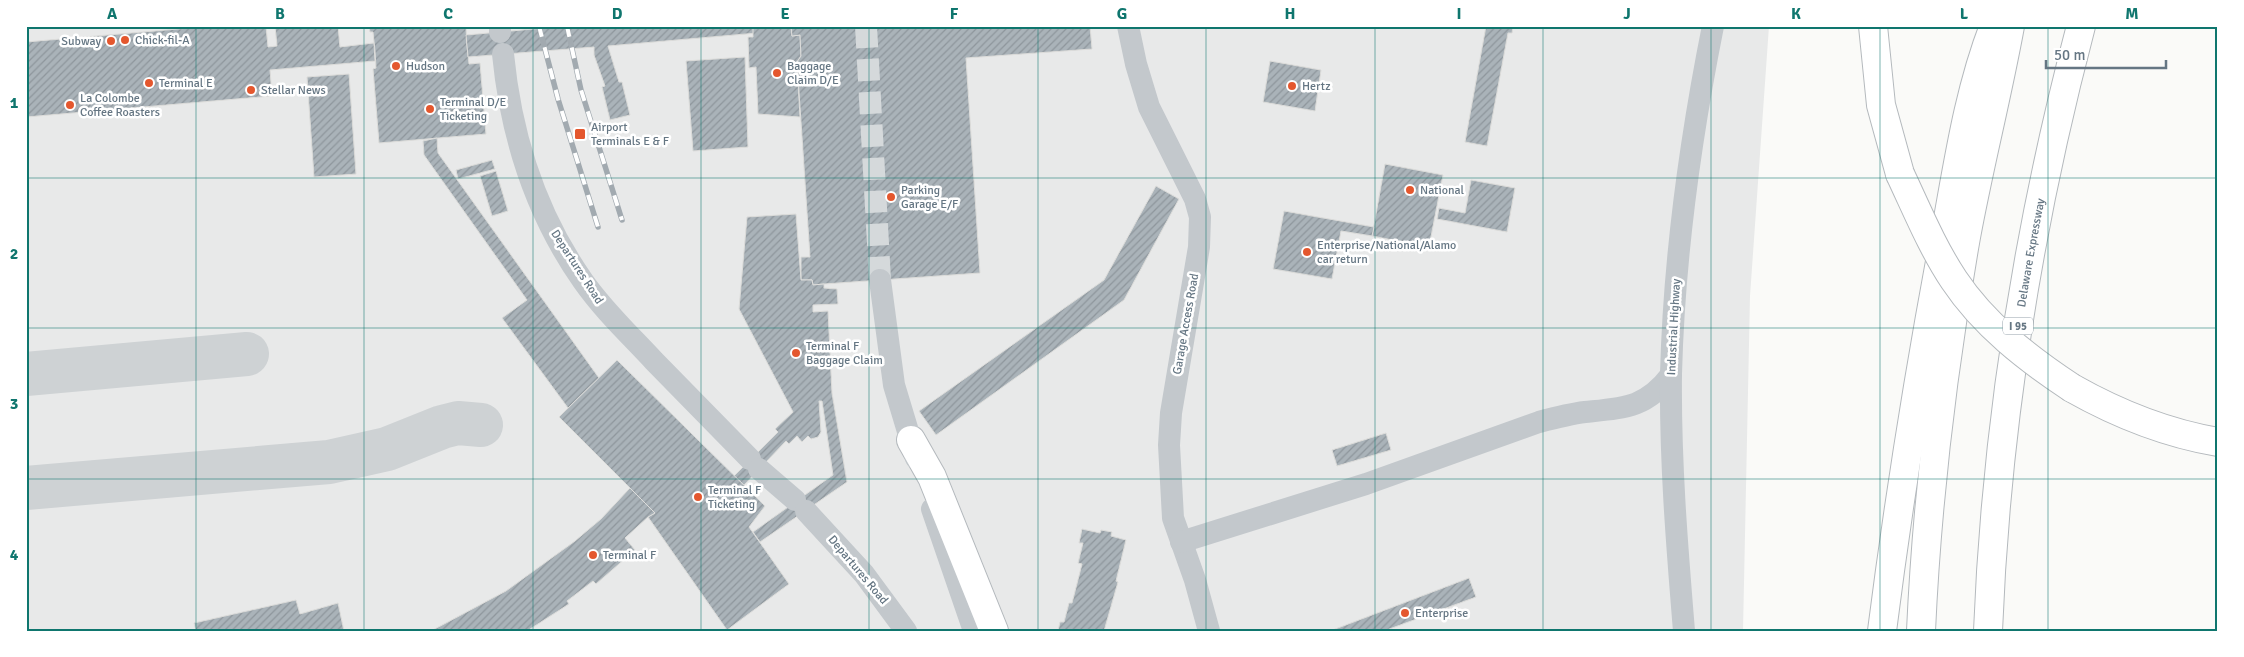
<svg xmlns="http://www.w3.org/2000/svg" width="2244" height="657" viewBox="0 0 2244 657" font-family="Signika,sans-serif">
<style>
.built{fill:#e8e9e9}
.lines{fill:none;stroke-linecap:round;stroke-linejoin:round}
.taxiway{stroke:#ced2d4;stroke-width:44}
.building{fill:url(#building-hatch);stroke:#dcdcda}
.tertiary-tunnel{stroke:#d5d9db;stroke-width:22;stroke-dasharray:22 11;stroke-linecap:butt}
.motorway-casing{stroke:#b4b9bd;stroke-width:30}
.tertiary{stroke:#c3c8cc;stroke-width:22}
.motorway{stroke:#fff;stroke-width:28}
.rail-casing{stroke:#a2aab0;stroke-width:5.5}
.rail{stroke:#fff;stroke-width:4;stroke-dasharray:11;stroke-linecap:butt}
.motorway-bridge-casing{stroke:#b4b9bd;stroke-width:30;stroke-linecap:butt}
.motorway-bridge{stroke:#fff;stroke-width:28}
.grid{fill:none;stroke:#0f766e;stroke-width:1;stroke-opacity:0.55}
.poi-dot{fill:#e4572e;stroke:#fff;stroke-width:2}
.labels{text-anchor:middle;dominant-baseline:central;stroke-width:5;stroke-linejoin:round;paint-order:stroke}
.shield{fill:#fff;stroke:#939fa8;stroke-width:1}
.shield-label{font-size:11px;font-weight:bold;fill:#657683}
.poi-label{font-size:12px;fill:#657683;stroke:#fff;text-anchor:start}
.street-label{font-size:12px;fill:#657683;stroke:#fff}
.neatline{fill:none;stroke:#0f766e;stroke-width:2}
.grid-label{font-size:16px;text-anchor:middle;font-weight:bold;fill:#0f766e}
</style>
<defs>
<pattern id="building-hatch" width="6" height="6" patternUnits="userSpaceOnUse" patternTransform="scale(1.25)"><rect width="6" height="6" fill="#aab3b9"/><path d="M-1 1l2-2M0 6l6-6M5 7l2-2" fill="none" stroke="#8e969c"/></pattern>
</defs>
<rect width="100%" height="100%" fill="#fafaf8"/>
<path class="built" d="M26 26H1769L1750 296 1743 631H26Z"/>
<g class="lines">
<g class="taxiway">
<path d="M26 374 247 354"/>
<path d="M26 488 329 462 387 449 442 427 458 423 481 425"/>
</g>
</g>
<g class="building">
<path d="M213 26H266L268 47 277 46 275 26H338L340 47 374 43 375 61 270 70 272 96 26 117V42Z"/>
<path d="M369 26H476L466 28 467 45 469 64 480 63 486 134 379 143 373 69 376 68 375 51 373 32H370Z"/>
<path d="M567 26H791L792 36H784L780 31 608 46 619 82H622L630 115 610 120 602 87 605 86 594 55V47L468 57 466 35Z"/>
<path d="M753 26H791L792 36 800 35 801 56 797 62 800 117 758 114 756 67 749 68 748 37H753Z"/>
<path d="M791 26H1090L1092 49 966 58 980 273 824 284 813 285 812 280H801V257H810L797 62 801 56 800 35 792 36Z"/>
<path d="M1486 26H1513L1512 33H1508L1487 146 1465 142Z"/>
<path d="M745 57 748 147 693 151 686 61Z"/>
<path d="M1270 61 1321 70 1315 111 1263 102Z"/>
<path d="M349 74 356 174 314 177 307 77Z"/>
<path d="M437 138 438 153 599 378 568 408 502 318 527 300 424 155 423 141Z"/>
<path d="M492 160 495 169 458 179 456 170Z"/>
<path d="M1385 164 1443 175 1429 247 1372 236Z"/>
<path d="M496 171 508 211 492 216 480 176Z"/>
<path d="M1471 180 1515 188 1507 232 1437 219 1439 208 1465 213Z"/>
<path d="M1156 186 1179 199 1124 300 936 435 919 411 1104 280Z"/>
<path d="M1284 211 1374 227 1372 236 1341 231 1332 279 1273 269Z"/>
<path d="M796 214 801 280H812L813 285 824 284V288L837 289 838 304 813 305V312L828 311 832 393 847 482 760 542 753 532 833 475 822 401H819L821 432 818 437 811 439 808 436 802 442 797 436 789 444 786 441 744 485 734 476 778 432 775 429 793 412 739 309 747 217Z"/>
<path d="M617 360 765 506 749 527 789 584 727 630 648 517 655 513 559 417Z"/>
<path d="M1386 433 1391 450 1337 466 1332 450Z"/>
<path d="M630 488 655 513 648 517 625 538 635 550 596 584 593 581 567 601 569 604 527 631H431L506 591 575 541 601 519Z"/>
<path d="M1082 529 1100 533 1101 530 1112 532 1111 536 1126 540 1116 581 1118 582 1104 631H1058L1060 622H1064L1069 603H1072L1082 564 1078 563 1083 543H1079Z"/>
<path d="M1469 578 1476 597 1384 631H1330Z"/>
<path d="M296 600 300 614 338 603 344 631H196L194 623Z"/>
</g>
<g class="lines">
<path class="tertiary-tunnel" d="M866 26 880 280"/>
<g class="motorway-casing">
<g id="motorway">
<path d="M1873 26 1881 105 1900 174"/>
<path d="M2072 388C2118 414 2165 433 2218 442"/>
<path d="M911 440 932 477 994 631"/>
<path d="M1882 631C1899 498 1920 367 1945 235 1958 165 1968 93 1994 26"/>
<path d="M1921 631C1927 499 1943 367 1966 237 1979 166 1997 97 2010 26"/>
<path id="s1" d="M1988 631C1996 427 2029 223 2081 26"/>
</g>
</g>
<g class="tertiary">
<path d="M500 26V32"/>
<path d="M1128 26 1136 64 1149 107 1195 199 1200 217 1199 247 1171 413 1169 445 1173 518 1195 580 1209 631"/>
<path d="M503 54C511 136 536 214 583 281 604 311 630 335 654 361 686 394 718 426 750 459"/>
<path d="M880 280 894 385 916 458"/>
<path d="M759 469 795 500"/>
<path d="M932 509 974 631"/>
<path d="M806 511 864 574 906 631"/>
<path d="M1181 542 1366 484 1539 422C1554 418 1569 414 1585 412 1624 408 1646 408 1671 375"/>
<path d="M1684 631C1677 546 1670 460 1671 374 1674 257 1690 141 1713 26"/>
</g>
<use href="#motorway" class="motorway"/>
<g class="rail-casing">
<g id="rail">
<path d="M539 26 558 99 598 227"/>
<path d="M567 26 581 90 622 220"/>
</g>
</g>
<use href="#rail" class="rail"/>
<g class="motorway-bridge-casing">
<path id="motorway-bridge" d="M1900 174C1917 210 1932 247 1954 280 1984 325 2028 359 2072 388"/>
</g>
<use href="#motorway-bridge" class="motorway-bridge"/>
</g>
<path class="grid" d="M196 26V631M364 26V631M533 26V631M701 26V631M869 26V631M1038 26V631M1206 26V631M1375 26V631M1543 26V631M1711 26V631M1880 26V631M2048 26V631M26 178H2218M26 328H2218M26 479H2218"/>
<g class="poi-dot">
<circle cx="125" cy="40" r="5"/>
<circle cx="111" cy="41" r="5"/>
<circle cx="396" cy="66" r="5"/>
<circle cx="777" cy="73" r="5"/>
<circle cx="149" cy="83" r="5"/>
<circle cx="1292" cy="86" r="5"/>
<circle cx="251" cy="90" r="5"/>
<circle cx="70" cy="105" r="5"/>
<circle cx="430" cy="109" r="5"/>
<rect x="574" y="128" width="12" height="12" rx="2.5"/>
<circle cx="1410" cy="190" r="5"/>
<circle cx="891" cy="197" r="5"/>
<circle cx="1307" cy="252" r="5"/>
<circle cx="796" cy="353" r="5"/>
<circle cx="698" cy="497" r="5"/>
<circle cx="593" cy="555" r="5"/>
<circle cx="1405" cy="613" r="5"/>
</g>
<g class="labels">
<rect class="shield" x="2003" y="317.5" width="30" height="17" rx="4"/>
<g class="shield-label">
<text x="2018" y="326">I 95</text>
</g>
<g class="poi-label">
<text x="135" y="40">Chick-fil-A</text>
<text x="101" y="41" text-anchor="end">Subway</text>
<text x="406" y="66">Hudson</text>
<text x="787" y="66">Baggage<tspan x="787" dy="14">Claim D/E</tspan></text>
<text x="159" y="83">Terminal E</text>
<text x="1302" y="86">Hertz</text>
<text x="261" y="90">Stellar News</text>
<text x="80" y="98">La Colombe<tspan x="80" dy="14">Coffee Roasters</tspan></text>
<text x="440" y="102">Terminal D/E<tspan x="440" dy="14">Ticketing</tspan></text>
<text x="591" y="127">Airport<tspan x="591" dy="14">Terminals E &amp; F</tspan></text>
<text x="901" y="190">Parking<tspan x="901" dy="14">Garage E/F</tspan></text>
<text x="1420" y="190">National</text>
<text x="1317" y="245">Enterprise/National/Alamo<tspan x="1317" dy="14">car return</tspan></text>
<text x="806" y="346">Terminal F<tspan x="806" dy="14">Baggage Claim</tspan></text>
<text x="708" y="490">Terminal F<tspan x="708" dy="14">Ticketing</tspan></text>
<text x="603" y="555">Terminal F</text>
<text x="1415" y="613">Enterprise</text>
</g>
<g class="street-label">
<text stroke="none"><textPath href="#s1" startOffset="381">Delaware Expressway</textPath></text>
<text transform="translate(577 267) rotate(57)">Departures Road</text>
<text transform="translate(1186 324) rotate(-80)">Garage Access Road</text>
<text transform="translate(1674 327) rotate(-87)">Industrial Highway</text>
<text transform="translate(858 570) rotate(50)">Departures Road</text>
</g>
</g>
<rect width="2244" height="657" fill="none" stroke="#ffffff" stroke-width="55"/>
<path d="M2046 60v8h120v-8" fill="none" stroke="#657683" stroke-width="2.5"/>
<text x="2054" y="60" font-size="15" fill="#657683" stroke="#ffffff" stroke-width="4" paint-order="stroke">50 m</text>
<rect x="28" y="28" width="2188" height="602" class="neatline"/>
<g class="grid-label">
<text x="112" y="19">A</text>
<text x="280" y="19">B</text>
<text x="448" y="19">C</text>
<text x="617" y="19">D</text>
<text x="785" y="19">E</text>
<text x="954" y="19">F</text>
<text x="1122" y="19">G</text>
<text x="1290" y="19">H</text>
<text x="1459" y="19">I</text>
<text x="1627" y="19">J</text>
<text x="1796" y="19">K</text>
<text x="1964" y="19">L</text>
<text x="2132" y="19">M</text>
<text x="14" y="108">1</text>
<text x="14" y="259">2</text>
<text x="14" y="409">3</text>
<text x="14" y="560">4</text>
</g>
</svg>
